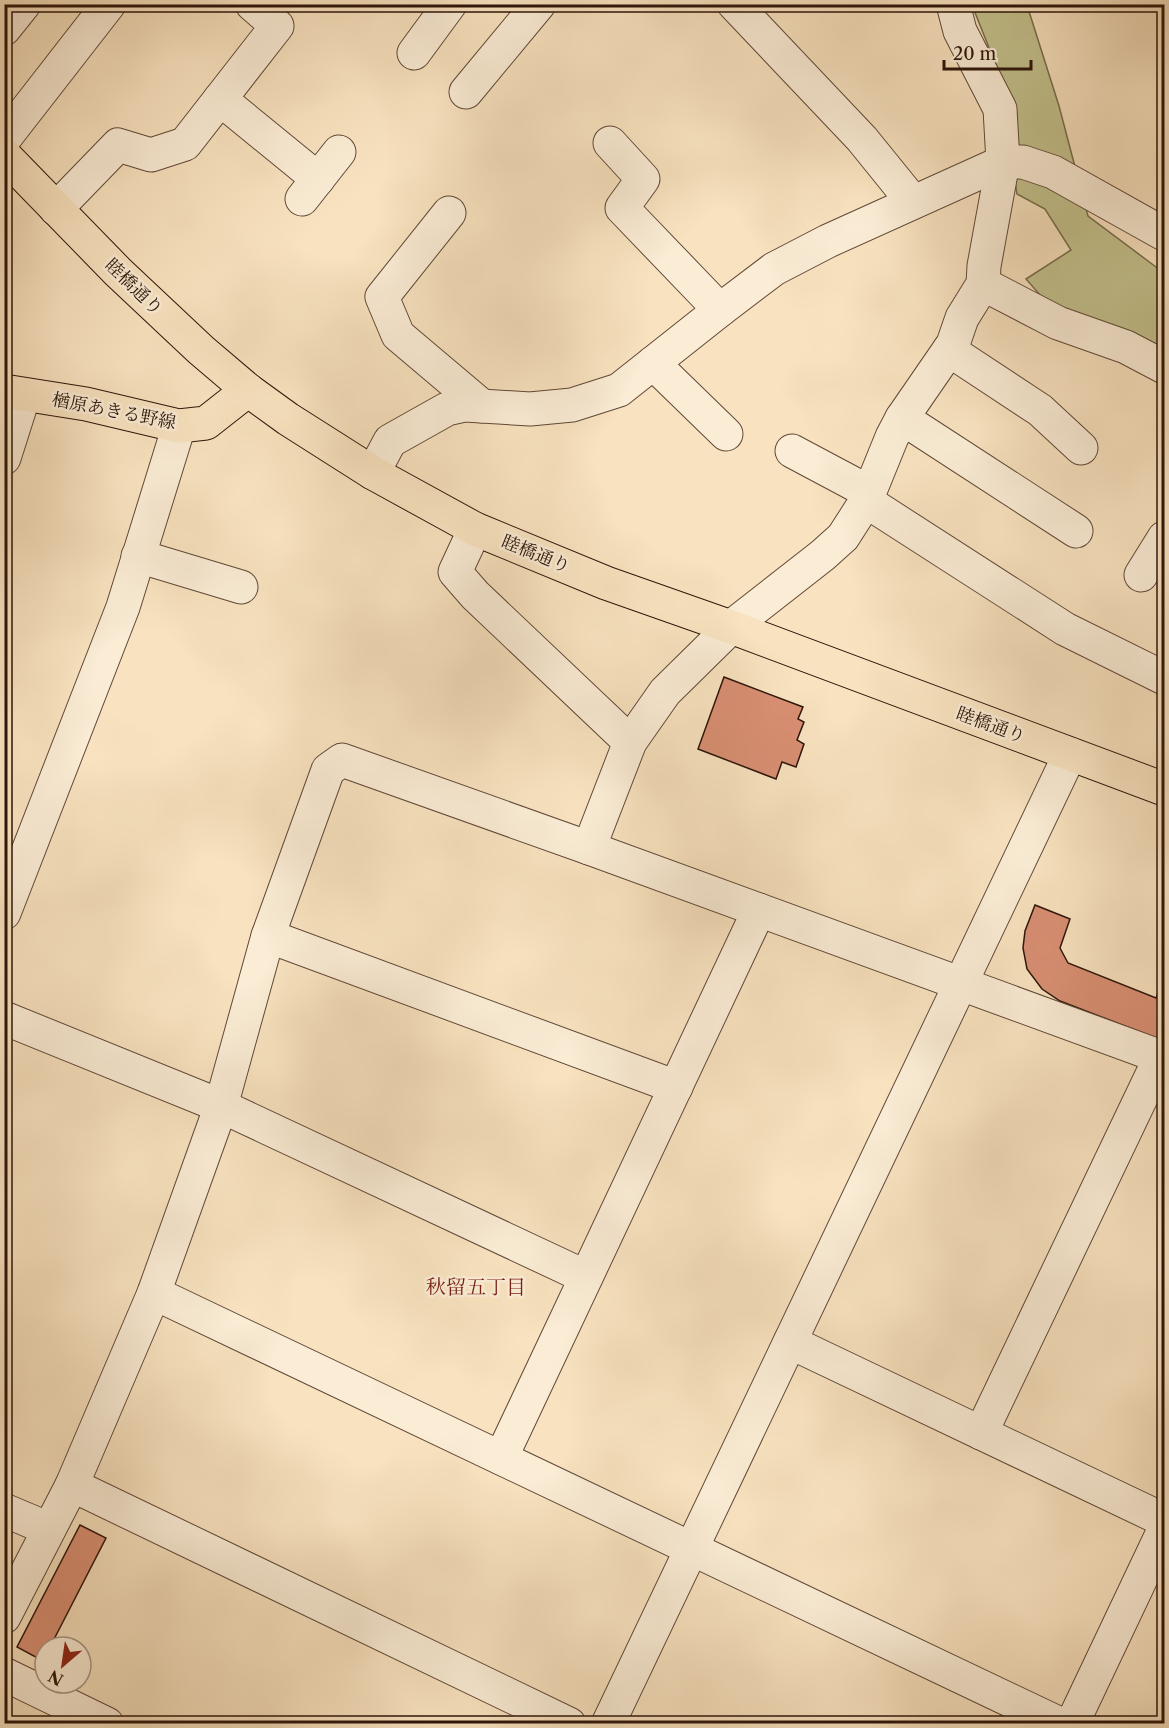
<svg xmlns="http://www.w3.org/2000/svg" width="1169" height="1728" viewBox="0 0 1169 1728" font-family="'Libre Caslon Text','Noto Serif JP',serif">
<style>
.green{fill:#c3c28e;stroke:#786c4c;stroke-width:1.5}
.building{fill:#d98f73;stroke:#2d150a;stroke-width:1.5}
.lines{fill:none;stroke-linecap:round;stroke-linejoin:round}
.minor-casing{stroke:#604837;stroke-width:35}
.major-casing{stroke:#2d150a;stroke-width:35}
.minor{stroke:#faecd5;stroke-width:33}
.major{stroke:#f8e2bf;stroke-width:33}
.labels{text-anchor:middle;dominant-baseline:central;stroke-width:5;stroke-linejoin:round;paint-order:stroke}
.street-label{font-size:18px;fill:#2d150a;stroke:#faecd5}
.neighbourhood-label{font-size:20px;fill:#7a1f14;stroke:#faecd5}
</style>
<rect width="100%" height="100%" fill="#f8e2bf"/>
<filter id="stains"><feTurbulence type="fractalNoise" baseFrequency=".00333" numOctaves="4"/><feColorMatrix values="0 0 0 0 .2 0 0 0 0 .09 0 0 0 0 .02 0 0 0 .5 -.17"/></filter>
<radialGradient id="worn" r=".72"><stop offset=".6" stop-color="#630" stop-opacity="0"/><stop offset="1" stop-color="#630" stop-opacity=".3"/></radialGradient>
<path class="green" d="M972 5H1027L1059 106 1088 216 1164 273V361L1054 311 1026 279 1071 250 1045 209 1017 194 997 68Z"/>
<g class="building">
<path d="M724 677 803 707 798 719 804 722 797 740 804 744 796 767 782 762 776 779 698 749Z"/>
<path d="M1035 905 1070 919 1060 948 1068 963 1156 998 1164 978V1041L1060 1001 1042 989 1027 969 1023 948 1025 931Z"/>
<path d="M80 1525 106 1538 50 1647H45V1656L43 1661 17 1647Z"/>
</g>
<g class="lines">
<g class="minor-casing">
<g id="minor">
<path d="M734 4 862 139 913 202"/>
<path d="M4 29 24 4"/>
<path d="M414 53 450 4"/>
<path d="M466 92 539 4"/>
<path d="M220 99 318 179"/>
<path d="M4 139 109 4"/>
<path d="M610 143 643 179 622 208 720 310"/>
<path d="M302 199 339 152"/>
<path d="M56 209 118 145 151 155 185 144 277 26 252 4"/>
<path d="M449 213 382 297 398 335 482 406"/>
<path d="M983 284 1058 323 1126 347 1164 367"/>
<path d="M949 350 1040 410 1081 448"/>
<path d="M653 363 726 434"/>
<path d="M902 418 1076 531"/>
<path d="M792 451 869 492"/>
<path d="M4 458 24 395"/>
<path d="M373 473 390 441 447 409 465 405 530 409 572 405 619 390 720 310 774 269 828 241 1003 162H1023L1053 172 1164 234"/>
<path d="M866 501 1065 629 1164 678"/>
<path d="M475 529 455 572 475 595 630 742"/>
<path d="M138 556 241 587"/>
<path d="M1141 575 1164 538"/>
<path d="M589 848 630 742 665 692 731 627 823 555 843 537 866 501 892 437 902 418 953 344 962 318 983 284 984 266 1003 162 1000 109 960 31 953 4"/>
<path d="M4 913 123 607 179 426"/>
<path d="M268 936 676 1087"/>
<path d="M4 1018 221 1106 586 1277"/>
<path d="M154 1293 1060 1724"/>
<path d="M790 1342 1164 1520"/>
<path d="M981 1433 1161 1056"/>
<path d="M501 1458 759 910"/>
<path d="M72 1485 569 1724"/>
<path d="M4 1510 49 1529"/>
<path d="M4 1617 72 1485 154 1293 221 1106 268 936 328 770 342 760 589 848 1164 1058"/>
<path d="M4 1674 107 1724"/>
<path d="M608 1724 1070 754"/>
<path d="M1072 1724 1164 1530"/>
</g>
</g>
<g class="major-casing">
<g id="major">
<path d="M4 155 118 272 201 350 248 390 288 419 373 473 475 529 606 583 731 627 1164 789"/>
<path d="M4 391 86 404 179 426 206 423 248 390"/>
</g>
</g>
<use href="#minor" class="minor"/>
<use href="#major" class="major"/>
</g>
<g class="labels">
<g class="street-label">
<text transform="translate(134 287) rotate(44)">睦橋通り</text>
<text transform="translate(114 411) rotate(11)">楢原あきる野線</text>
<text transform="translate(536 554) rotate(22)">睦橋通り</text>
<text transform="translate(991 725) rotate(20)">睦橋通り</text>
</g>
<g class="neighbourhood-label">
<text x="476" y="1287">秋留五丁目</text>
</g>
</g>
<rect width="1169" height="1728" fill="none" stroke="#f8e2bf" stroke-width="24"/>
<rect x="6" y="6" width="1157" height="1716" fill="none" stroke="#2d150a" stroke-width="3"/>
<rect x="12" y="12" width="1145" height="1704" fill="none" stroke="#2d150a" stroke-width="1.5"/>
<g transform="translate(63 1665) rotate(209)"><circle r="28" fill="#faecd5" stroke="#a89684" stroke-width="1.5"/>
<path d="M0-4.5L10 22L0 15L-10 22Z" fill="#8f2418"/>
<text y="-9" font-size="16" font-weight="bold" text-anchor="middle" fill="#2d150a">N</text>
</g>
<path d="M944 60v9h87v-9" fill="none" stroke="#2d150a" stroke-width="3"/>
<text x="953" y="60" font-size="18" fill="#2d150a" stroke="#faecd5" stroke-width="4.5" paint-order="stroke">20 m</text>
<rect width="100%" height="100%" filter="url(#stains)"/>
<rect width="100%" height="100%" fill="url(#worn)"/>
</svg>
